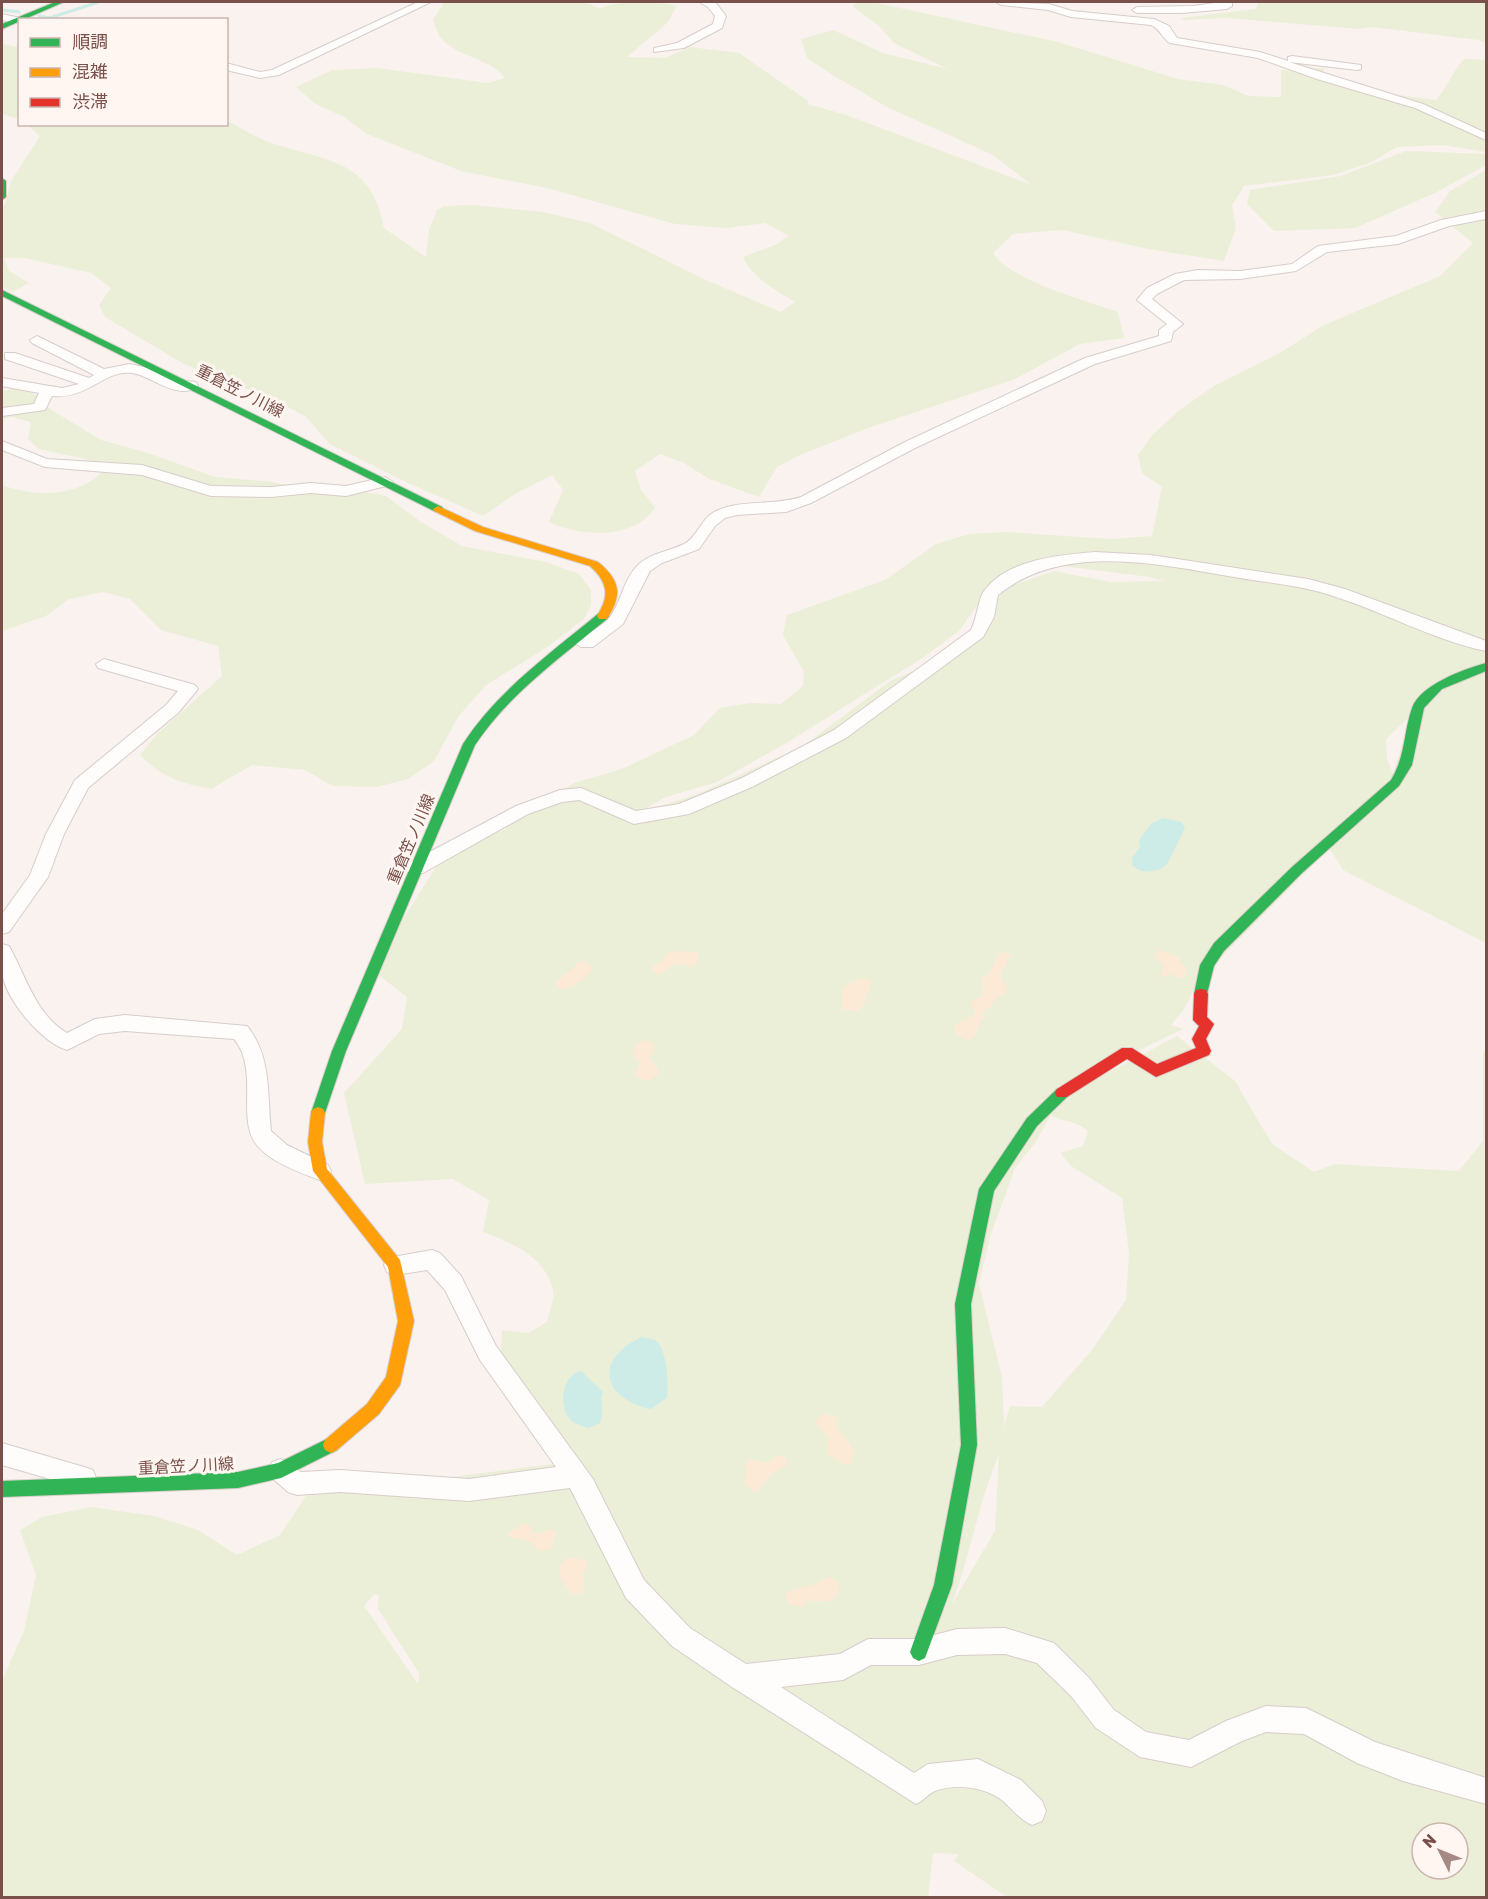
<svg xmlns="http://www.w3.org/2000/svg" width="1488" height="1899" viewBox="0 0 1488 1899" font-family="Rubik,'Noto Sans JP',sans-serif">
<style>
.green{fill:#ebefd8;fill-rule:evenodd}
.sand{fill:#fce9d6}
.water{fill:#ceece7}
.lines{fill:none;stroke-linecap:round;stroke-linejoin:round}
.stream{stroke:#ceece7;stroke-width:3}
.street-casing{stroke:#d8cdca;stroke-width:2}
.fast-casing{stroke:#dacecb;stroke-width:2}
.slow-casing{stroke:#dacecb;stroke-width:2}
.jam-casing{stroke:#dacecb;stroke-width:2}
.street{fill:#fefdfc;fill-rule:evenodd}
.fast{fill:#30b455;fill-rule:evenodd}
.slow{fill:#ff9f0a;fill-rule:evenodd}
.jam{fill:#e5322d;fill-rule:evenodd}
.labels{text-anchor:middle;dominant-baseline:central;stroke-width:6;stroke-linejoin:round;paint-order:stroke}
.street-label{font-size:16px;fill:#7a504b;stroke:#fff6f1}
</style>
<rect width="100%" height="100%" fill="#f9f2ee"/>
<g class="green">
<path d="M444 2H583L600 8C623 0 652 1 677 6L667 23 627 57 665 58 690 47 739 53 808 101V104L846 115 1032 185 993 155 887 107 831 74 807 58 801 39 833 30 883 53 948 69 894 43 879 26 852 6 857 2H872L1058 42 1178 79 1223 85 1249 96 1281 97V70L1325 68 1321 75 1398 95 1436 100C1448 87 1452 71 1464 59L1486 60V152L1443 145 1397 147 1369 163 1333 175 1244 186 1232 205 1236 228 1224 261 1148 249 1063 230 1013 234 993 253C1009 280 1087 301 1118 312L1124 338 1080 344 1013 380 868 428 800 455 777 467 759 497 709 479 684 463 660 454 635 471 641 490 655 507C636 540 580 537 549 522L563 490 552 475 515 494 483 516 406 482 330 444 305 416 267 397 184 364 105 317 99 305 111 288 91 273 25 258H4L9 271 29 283 13 292 2 287V207L5 204 11 181 40 136 27 125 226 124 227 120C243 130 262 141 281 146 335 162 372 164 384 228L426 257 429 230 437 210 444 206 472 205 543 212 590 223 706 280 781 312 795 302C775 289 754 280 743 257L777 244 789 236 765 223 726 228 675 224 547 188 461 171 367 134 344 117 314 103 296 87 332 70 377 68 488 83 505 78C489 57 458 58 441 38 437 33 435 25 433 20Z"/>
<path d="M1258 2H1486V43L1478 40 1372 27 1359 29 1226 18 1183 20 1181 18 1256 9Z"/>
<path d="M2 44 19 47V119L2 114Z"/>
<path d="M1406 151 1486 154V165L1435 193 1355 228 1274 231 1247 204 1250 190 1341 176Z"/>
<path d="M1486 170V943L1343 870 1329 848 1199 980 1184 1009 1171 1025 1183 1029 1139 1050 1106 1074 1177 1036 1235 1081 1272 1144 1314 1172 1335 1164 1459 1171 1483 1141V1053L1486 1048V1897H1007L954 1861 959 1854 933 1853 928 1898H2V1681L24 1631 36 1575 20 1530 42 1517 91 1507 154 1516 198 1530 237 1555 280 1535 306 1496 559 1463 500 1366 502 1330 529 1333 547 1322C549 1313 555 1298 553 1290 545 1256 512 1243 483 1232L489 1200 453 1179 365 1184 344 1093 402 1029 407 997 377 974 382 952 445 853 504 830 531 809 574 783 622 769 694 735 720 708 750 703 781 704 803 686 804 672 783 635 787 615 885 580 936 544 969 534 1005 532 1110 539 1152 536 1162 487 1142 473 1138 455 1153 434 1181 409 1214 386 1280 353 1322 326 1440 276 1473 243 1435 212 1450 191ZM1063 566 1149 577 1165 581 1110 582 1054 571 1013 585 1001 594 986 621 931 663 890 681 803 746 698 794 637 813 666 797 717 782 788 742 921 659 959 631 975 608 999 586 1032 570ZM1412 714 1393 774 1387 760 1386 739ZM1051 1115C1063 1123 1074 1119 1088 1131L1083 1146 1060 1153 1071 1166 1122 1198 1129 1254 1126 1300 1092 1350 1042 1407 1010 1406 1004 1427 1002 1377 979 1284 990 1237 1015 1168 1035 1143ZM999 1454 995 1531 952 1604C970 1555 979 1502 999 1454ZM374 1594 379 1595 378 1609 419 1673 418 1684 364 1606ZM1422 1833H1458V1869H1422Z"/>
<path d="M22 387 38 397 50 409 101 440 148 453 215 477 273 482 330 495 360 491 386 496 421 522 462 546 546 562 579 574 591 590V605L584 619 549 646 486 685 458 717 434 761 408 779 377 787 333 786 305 770 252 765 211 789C180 783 163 778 140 755L157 734 222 676 218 646 161 630 130 599 103 592 69 599 46 616 2 631V485C36 498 80 497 105 469L85 459 39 449 28 439 31 422 11 417 2 419V391Z"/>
</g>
<g class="sand">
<path d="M1159 950 1180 957V962L1187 969 1184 977 1179 979 1173 974 1165 977 1160 975 1164 965 1154 956Z"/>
<path d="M670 951 698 952V962L692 967C676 963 674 962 663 973L656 974 652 970 654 965 661 963Z"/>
<path d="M1004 952 1011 955 1001 974 1002 981 1006 984 1007 992 994 1000 991 1007 982 1013 985 1018 979 1025 976 1035 968 1041 954 1033 955 1025 973 1016 975 1012 970 1002 984 995 981 978 990 973 998 954Z"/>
<path d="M580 961 588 963 592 968C587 979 572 988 560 989L555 983Z"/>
<path d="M860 979H868L871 983 864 1004 858 1011 842 1009 843 987Z"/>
<path d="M644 1040 653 1043 654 1051 649 1058 657 1067 659 1074 649 1081 637 1078 635 1073 640 1063 633 1056 634 1046Z"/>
<path d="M826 1414 838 1418 836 1426C845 1441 858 1445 851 1464H843L828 1454V1437L815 1422 819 1416Z"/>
<path d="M780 1454 787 1459 786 1466 772 1474 758 1490 752 1492 744 1481 748 1472 745 1464 750 1459C769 1464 763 1465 780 1454Z"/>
<path d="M525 1522 536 1534 552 1529 556 1532 552 1548 540 1551 527 1540 509 1537V1532Z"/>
<path d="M567 1557 586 1560 588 1566 583 1574 584 1588 582 1594 572 1595C562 1580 552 1572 567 1557Z"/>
<path d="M828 1577 837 1580C842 1589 838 1594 831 1601H810L802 1607 789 1604 785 1597 788 1591 816 1584Z"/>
</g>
<g class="water">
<path d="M1163 818 1182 822 1185 828 1167 864 1161 869C1150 872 1141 874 1132 865V858L1140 847 1139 840 1152 823Z"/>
<path d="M641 1337C645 1338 652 1338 656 1341 667 1349 669 1385 667 1398L651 1409C601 1398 594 1360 641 1337Z"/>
<path d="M581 1371 603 1392C599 1400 605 1412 600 1423L589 1428C582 1426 573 1424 569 1418 558 1403 563 1374 581 1371Z"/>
</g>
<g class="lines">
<g class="stream">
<path d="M2 10 19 12"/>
<path d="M39 16 49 18 99 2"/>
</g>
<g class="street-casing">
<g id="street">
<path d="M418 2H431L279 75 260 78 226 70V63L260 72 272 70Z"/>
<path d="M699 2 716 3 726 16 722 28 684 48 654 52V48L677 43 713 24 715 16 708 7Z"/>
<path d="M996 2 1049 4 1072 11 1154 19 1169 26 1177 38 1260 52 1288 61V57L1292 56 1361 65V69L1357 70 1289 62 1423 104 1486 133V140L1415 108 1317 79 1258 58 1170 43C1162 38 1161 30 1151 25L1071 17 1048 10 1001 5Z"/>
<path d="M1222 2H1232V6L1227 9 1182 13H1137L1132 10 1137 7 1193 6Z"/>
<path d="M2 14 20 18 21 20 16 23 2 20Z"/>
<path d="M1486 211V219L1449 226 1398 244 1327 252 1296 271 1240 279 1184 280 1157 294 1152 299 1183 324 1173 332 1171 341 1095 364 915 448 811 503 786 512 737 515 725 518 715 526 699 549 662 563 650 571 623 624 593 647H581L569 639 577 634 585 636C593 630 605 624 610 617 622 601 623 579 639 564 651 553 670 551 684 544 697 538 701 518 716 511 742 499 773 506 801 497L905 442 1085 358 1159 336V330L1167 324 1137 300 1147 288 1175 274 1198 270 1240 271 1292 264 1318 246 1396 236 1441 220Z"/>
<path d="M37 336 104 369 130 364 151 369 176 380 196 382 198 385C181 403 150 375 132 373 105 369 87 400 52 396L45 410 2 416V408L34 404 39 393 2 386V378L62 388 79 384 5 359V353H15L89 378 94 375 32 343 30 340Z"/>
<path d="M2 441 47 459 142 465 211 486 271 487 311 483 346 486 385 477 393 482 390 485 346 496 311 493 271 497 211 496 142 475 45 467 2 450Z"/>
<path d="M1095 552 1151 555 1308 579 1345 589 1486 641V651C1433 640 1384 612 1333 596 1301 585 1267 583 1234 577 1158 564 1063 542 998 595L994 617 983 637 846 738 754 786 689 814 634 824 579 800 562 802 528 814 423 873H409L407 868 409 863 516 806 560 790 581 788 636 811 679 804 742 778 834 730 971 630C977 618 979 597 984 591 1007 559 1060 555 1095 552Z"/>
<path d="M104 659 195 685 198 689 178 713 88 788 64 834 48 877 9 932 2 934V914L30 875 46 834 75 780 166 705 178 691 98 668 96 664Z"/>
<path d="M2 944 9 946C26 976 35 1014 67 1033L95 1019 125 1015 247 1026C272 1057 267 1094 271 1131L287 1145 328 1165 331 1171 328 1177 320 1180C298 1172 259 1158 251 1135 245 1118 248 1096 247 1079 246 1064 244 1051 234 1039L125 1031 99 1034 67 1050C41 1042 5 999 2 972 0 963 1 952 2 944Z"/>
<path d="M432 1250 440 1253 461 1276 496 1346 593 1479 644 1580 690 1628 746 1664 840 1654 868 1639H919L957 1629 1005 1628 1054 1643 1089 1678 1114 1710 1146 1732 1189 1740 1226 1721 1266 1706 1306 1708 1375 1742 1486 1778V1804L1403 1781 1357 1763 1304 1734 1266 1732 1242 1741 1191 1767 1140 1757 1096 1728 1071 1696 1037 1663 1005 1654 957 1655 919 1665H871L843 1680 781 1687 914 1773 928 1764 978 1759 1021 1780 1042 1801 1046 1811 1042 1821 1032 1825C1019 1819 1013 1810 1003 1801 986 1787 956 1783 935 1791 929 1793 923 1801 916 1804L732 1687 672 1646 626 1598 570 1488 469 1501 340 1492 297 1495 288 1492 272 1478 269 1470 272 1462 281 1459 301 1472 340 1470 469 1479 556 1467 480 1360 445 1290 427 1270 395 1275 387 1272 384 1265 387 1258Z"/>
<path d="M2 1443 84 1467 93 1470 96 1478 93 1486 84 1489 2 1465Z"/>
</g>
</g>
<g class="fast-casing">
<g id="fast">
<path d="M55 2H64L2 29V24Z"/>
<path d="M2 178 6 181V197L2 200Z"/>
<path d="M2 290 442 507 443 509 438 512 434 511 2 296Z"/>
<path d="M603 612 609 616 607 619C560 658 509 694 475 745L346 1051 325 1113 323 1117 318 1119 313 1117 311 1113 332 1051 463 744C497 691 551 653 599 613Z"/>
<path d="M1486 663V671L1442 689 1424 708 1412 765 1399 786 1302 873 1224 951 1214 966 1206 998H1196L1194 994 1200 965 1214 943 1292 867 1391 780C1406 755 1403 734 1412 708 1420 685 1464 669 1486 663Z"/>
<path d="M1062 1087 1067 1089 1069 1093 1067 1097 1037 1126 994 1191 971 1304 977 1445 952 1585 925 1658 919 1661 913 1658 910 1652 934 1585 961 1445 955 1304 979 1189 1027 1118 1057 1089Z"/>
<path d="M331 1437 337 1440 339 1445 337 1450 281 1478 238 1488 2 1497V1481L238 1472 278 1463Z"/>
</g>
</g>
<g class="slow-casing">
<g id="slow">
<path d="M438 506 483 527 598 562C620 580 623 594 607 619H599L597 616C610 596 608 582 590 566L475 531 434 511 433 509Z"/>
<path d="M318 1107 323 1109 325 1113 322 1142 327 1169 400 1260 414 1321 400 1385 379 1414 337 1450 331 1453 325 1450 323 1445 325 1440 367 1404 386 1377 398 1321 388 1267 313 1171 308 1142 311 1113 313 1109Z"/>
</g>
</g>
<g class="jam-casing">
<path id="jam" d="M1201 989 1206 990 1208 994 1207 1017 1214 1024 1206 1039 1211 1051 1209 1055 1156 1077 1127 1059 1067 1097H1057L1055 1093 1057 1089 1122 1048H1132L1157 1064 1196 1048 1192 1039 1199 1026 1193 1020 1194 994 1196 990Z"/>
</g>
<use href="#street" class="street"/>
<use href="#fast" class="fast"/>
<use href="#slow" class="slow"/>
<use href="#jam" class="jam"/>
</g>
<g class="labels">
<g class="street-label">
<text transform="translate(240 391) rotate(27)">重倉笠ノ川線</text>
<text transform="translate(411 839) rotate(-67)">重倉笠ノ川線</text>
<text transform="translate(186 1466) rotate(-3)">重倉笠ノ川線</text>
</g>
</g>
<rect width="1488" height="1899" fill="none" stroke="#7a504b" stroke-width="6"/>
<rect x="18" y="18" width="210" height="108" fill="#fff6f1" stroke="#cab4af" stroke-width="1.5"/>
<rect x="30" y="38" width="30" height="9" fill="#30b455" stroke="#cab4af" stroke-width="1.5"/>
<text x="72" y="48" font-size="18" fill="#7a504b">順調</text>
<rect x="30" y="68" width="30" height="9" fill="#ff9f0a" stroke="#cab4af" stroke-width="1.5"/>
<text x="72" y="78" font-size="18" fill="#7a504b">混雑</text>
<rect x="30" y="98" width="30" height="9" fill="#e5322d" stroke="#cab4af" stroke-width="1.5"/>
<text x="72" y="108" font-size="18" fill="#7a504b">渋滞</text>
<g transform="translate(1440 1851) rotate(313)"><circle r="28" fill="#fff6f1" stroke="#cab4af" stroke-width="1.5"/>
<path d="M0-4.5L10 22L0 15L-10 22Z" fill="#a68984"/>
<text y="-9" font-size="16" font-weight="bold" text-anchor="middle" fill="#7a504b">N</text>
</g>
</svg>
